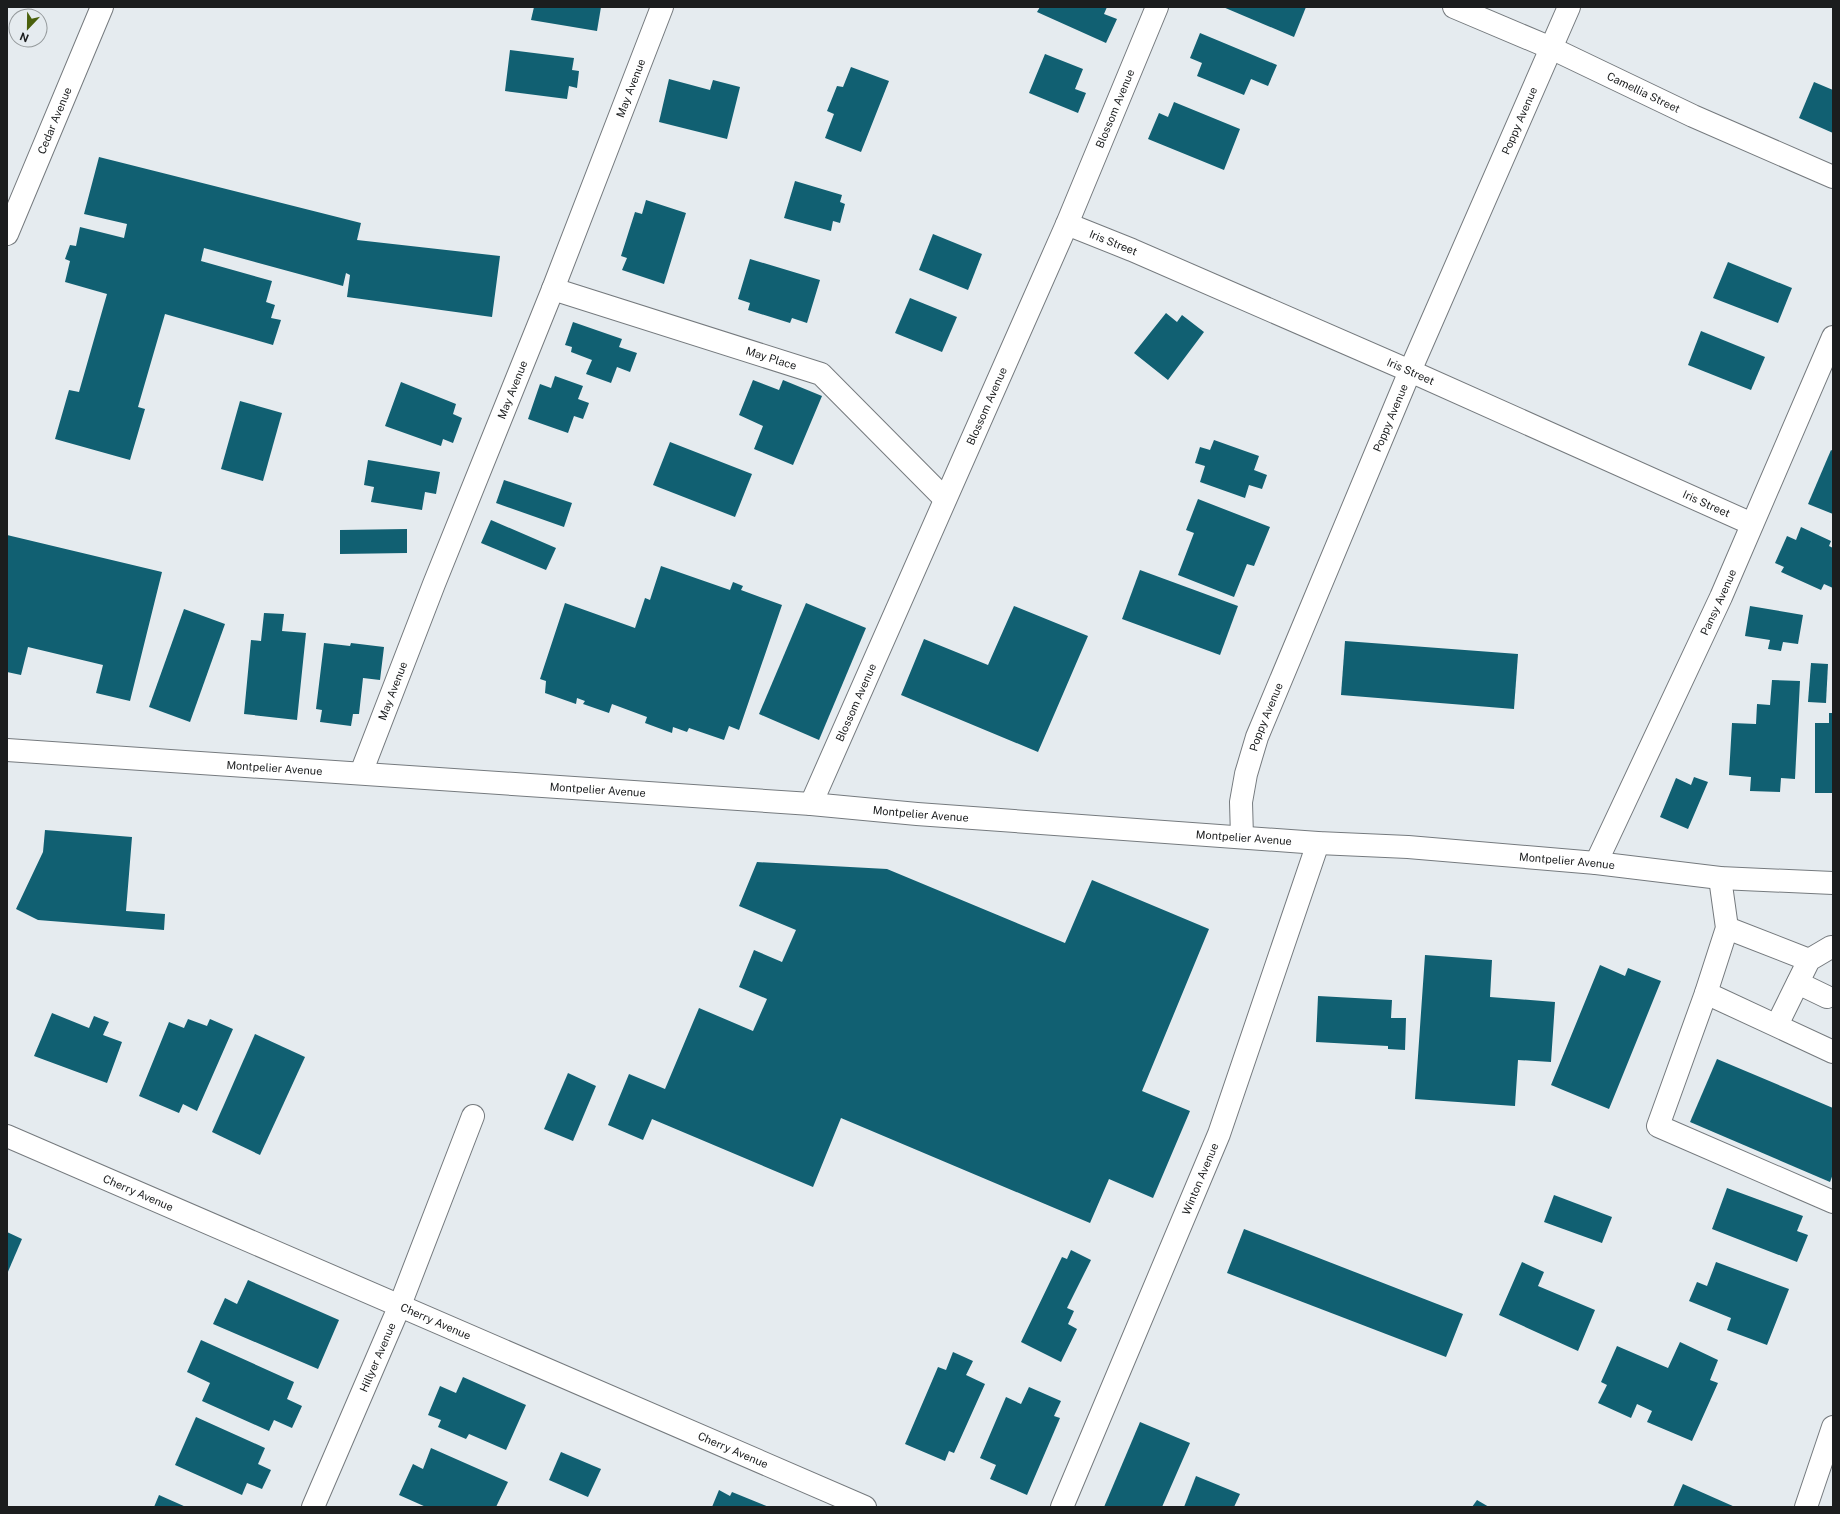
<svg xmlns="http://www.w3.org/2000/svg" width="1840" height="1514" viewBox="0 0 1840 1514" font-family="'Public Sans',sans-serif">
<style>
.building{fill:#116072}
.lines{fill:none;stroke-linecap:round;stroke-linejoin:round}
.minor-casing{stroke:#757a7e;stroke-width:24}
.minor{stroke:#fff;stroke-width:22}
.labels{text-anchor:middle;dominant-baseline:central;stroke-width:4;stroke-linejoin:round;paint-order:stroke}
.street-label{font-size:11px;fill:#1b1d1e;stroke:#e5ebef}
</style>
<rect width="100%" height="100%" fill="#e5ebef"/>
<g class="building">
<path d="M534 7H601L597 31 531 20Z"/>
<path d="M1040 7H1107L1104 14 1117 19 1106 43 1037 12Z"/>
<path d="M1223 7H1306L1294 37Z"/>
<path d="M1200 33 1277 65 1268 86 1251 79 1244 95 1197 76 1202 63 1190 58Z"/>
<path d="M510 50 574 58 572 70 579 71 577 88 569 86 567 99 505 91Z"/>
<path d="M1045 54 1083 69 1075 89 1086 93 1078 113 1029 93Z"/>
<path d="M851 67 889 81 861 152 825 138 834 114 827 111 837 86 843 87Z"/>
<path d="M669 79 710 90 713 80 740 87 727 139 659 122Z"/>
<path d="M1814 82 1833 90V133L1799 118Z"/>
<path d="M1174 102 1240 129 1224 170 1148 139 1159 113 1168 117Z"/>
<path d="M99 157 361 223 357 240 500 256 492 317 347 297 350 275 346 273 343 286 204 248 201 261 272 281 266 302 275 305 271 318 281 320 273 345 165 314 138 407 145 409 130 460 55 439 69 390 79 392 107 294 65 282 70 261 65 259 70 245 76 246 80 227 124 238 127 224 84 214Z"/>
<path d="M795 181 842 195 840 202 845 204 840 223 833 221 831 231 784 218Z"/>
<path d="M646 200 686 213 664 284 622 270 627 258 621 256 635 212 642 214Z"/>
<path d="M933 234 982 254 968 290 919 270Z"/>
<path d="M750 259 820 280 807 323 792 318 790 323 748 310 750 303 738 299Z"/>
<path d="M1728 262 1792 288 1778 323 1713 298Z"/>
<path d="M910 298 957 317 942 352 895 333Z"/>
<path d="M1166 313 1177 322 1182 315 1204 332 1168 380 1134 353Z"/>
<path d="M573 322 622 339 619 347 637 353 630 372 617 367 611 383 586 374 592 360 571 352 572 347 565 345Z"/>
<path d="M1701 331 1765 357 1751 390 1688 365Z"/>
<path d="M555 376 583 386 578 399 589 403 583 419 574 416 568 433 528 419 540 384 551 388Z"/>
<path d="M753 380 779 390 783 380 822 396 793 465 754 449 763 426 739 415Z"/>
<path d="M401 382 456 404 453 414 462 418 453 443 443 439 441 446 385 426Z"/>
<path d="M240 401 282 413 263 481 221 469Z"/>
<path d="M1214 440 1259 456 1254 470 1267 475 1262 489 1249 485 1245 498 1200 482 1205 466 1195 463 1200 447 1210 450Z"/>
<path d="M670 442 752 474 735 517 653 485Z"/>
<path d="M1831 450 1833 451V514L1808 504Z"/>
<path d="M368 460 440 472 436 494 425 492 422 510 371 502 374 487 364 485Z"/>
<path d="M504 480 572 503 564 527 496 503Z"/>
<path d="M1198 499 1270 527 1254 566 1247 564 1234 597 1178 575 1194 533 1186 530Z"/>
<path d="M491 520 556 548 546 570 481 543Z"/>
<path d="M1801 527 1831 541 1829 546 1833 548V588L1824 584 1821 590 1781 572 1784 567 1775 563 1787 536 1796 540Z"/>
<path d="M407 529V553L340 554V530Z"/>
<path d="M7 535 162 572 130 701 96 693 103 665 28 647 21 675 7 672Z"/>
<path d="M661 566 730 590 733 582 743 586 741 590 782 605 739 730 729 726 724 740 689 728 687 732 673 727 672 733 645 723 647 717 612 704 609 713 583 704 585 701 577 698 576 704 545 693 546 681 540 679 565 603 635 628 645 598 650 600Z"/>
<path d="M1140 570 1238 606 1220 655 1122 619Z"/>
<path d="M806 603 866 628 819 740 759 714Z"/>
<path d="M1014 606 1088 636 1038 752 901 695 924 639 988 665Z"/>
<path d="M1750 606 1803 615 1798 644 1783 642 1781 651 1768 649 1770 640 1745 636Z"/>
<path d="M184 609 225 624 190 722 149 707Z"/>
<path d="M264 613 284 614 282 631 306 633 297 720 244 714 251 640 261 641Z"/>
<path d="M1345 641 1518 654 1514 709 1341 695Z"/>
<path d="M324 643 350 646 351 643 384 647 380 680 363 678 359 714H353L351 726 320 722 322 710 316 709Z"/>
<path d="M1811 663 1828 664 1826 703 1808 702Z"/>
<path d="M1772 680 1800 681 1795 779 1781 778 1780 792 1750 791 1751 777 1729 775 1732 723 1756 724 1757 704 1770 705Z"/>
<path d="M1829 713H1833V793H1815V723H1829Z"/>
<path d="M1694 777 1708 782 1688 829 1660 817 1676 778 1691 785Z"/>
<path d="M45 830 132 837 126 911 165 914 164 930 38 920 16 909 43 852Z"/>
<path d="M757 862 887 869 1065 943 1092 880 1209 929 1142 1091 1190 1111 1153 1198 1109 1179 1090 1223 841 1118 813 1187 652 1119 643 1140 608 1125 629 1074 665 1089 699 1008 753 1031 767 999 739 987 754 950 782 962 796 930 739 906Z"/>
<path d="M1425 955 1492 960 1490 997 1555 1002 1551 1062 1518 1060 1515 1106 1415 1099Z"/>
<path d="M1600 965 1625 976 1628 968 1661 981 1609 1109 1551 1085Z"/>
<path d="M1318 996 1392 1000 1391 1018H1406L1405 1050 1388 1049V1046L1316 1042Z"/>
<path d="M52 1013 89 1028 94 1016 109 1022 103 1035 122 1042 107 1083 34 1056Z"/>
<path d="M188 1019 207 1026 210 1019 233 1029 197 1111 183 1104 179 1113 139 1096 169 1022 184 1028Z"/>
<path d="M255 1034 305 1057 260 1155 212 1132Z"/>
<path d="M1717 1059 1833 1108V1174L1830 1182 1690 1122Z"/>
<path d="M568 1073 596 1086 573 1141 544 1129Z"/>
<path d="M1727 1188 1803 1216 1797 1231 1808 1235 1797 1262 1712 1229Z"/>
<path d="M1554 1195 1612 1217 1602 1243 1544 1222Z"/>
<path d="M1244 1229 1463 1314 1446 1357 1227 1273Z"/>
<path d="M7 1232 22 1239 7 1274Z"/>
<path d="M1071 1250 1091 1260 1067 1308 1074 1311 1068 1324 1077 1329 1061 1362 1021 1342 1062 1257 1067 1259Z"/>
<path d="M1522 1262 1544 1272 1538 1286 1595 1310 1578 1351 1499 1315Z"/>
<path d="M1716 1262 1789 1289 1767 1345 1727 1330 1731 1318 1689 1301 1697 1282 1707 1286Z"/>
<path d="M248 1280 339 1320 318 1369 213 1324 225 1298 237 1304Z"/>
<path d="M201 1340 294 1382 287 1399 302 1406 292 1428 274 1420 269 1431 202 1401 210 1383 187 1372Z"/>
<path d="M1680 1342 1718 1360 1710 1380 1718 1383 1692 1441 1647 1422 1652 1411 1637 1404 1631 1418 1598 1403 1607 1385 1601 1382 1617 1346 1668 1368Z"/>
<path d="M953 1352 973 1361 966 1375 985 1384 954 1453 949 1451 945 1461 905 1444 938 1367 946 1370Z"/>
<path d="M463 1377 526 1405 506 1450 469 1434 466 1439 438 1427 441 1420 428 1415 440 1386 456 1393Z"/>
<path d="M1029 1387 1061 1401 1054 1416 1060 1418 1027 1495 990 1479 996 1465 980 1458 1006 1397 1021 1404Z"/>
<path d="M196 1417 265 1448 258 1464 271 1470 262 1489 247 1483 242 1495 175 1465Z"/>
<path d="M1140 1422 1190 1443 1162 1507H1104Z"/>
<path d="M431 1448 508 1482 496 1507H426L399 1495 413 1464 423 1469Z"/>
<path d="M561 1452 601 1469 588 1497 549 1480Z"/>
<path d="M1196 1476 1240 1494 1234 1507H1184Z"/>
<path d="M1683 1484 1735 1507H1673Z"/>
<path d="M719 1490 730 1496 732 1492 769 1507H712Z"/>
<path d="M159 1495 186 1507H154Z"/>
<path d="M1477 1500 1489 1507H1472Z"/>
</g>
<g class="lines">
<g class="minor-casing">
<g id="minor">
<path id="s1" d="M1454 7 1551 48 1693 116 1833 177"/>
<path id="s2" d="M1067 224 1132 250 1410 371 1752 524"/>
<path id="s3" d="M7 234 102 7"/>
<path id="s4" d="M553 289 821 374 945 499"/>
<path id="s5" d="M7 750 811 804 917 814 1318 843 1408 847 1596 863 1720 878 1833 883"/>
<path id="s6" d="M361 773 434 584 553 289 662 7"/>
<path id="s7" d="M811 804 1067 224 1157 7"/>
<path id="s8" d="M1242 837 1241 802 1246 774 1257 737 1410 371 1569 7"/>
<path id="s9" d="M1596 863 1721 597 1833 337"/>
<path d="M1720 878 1727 928 1706 993 1658 1126 1833 1202"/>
<path d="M1727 928 1809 960"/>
<path d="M1798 983 1827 997"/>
<path d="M1706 993 1833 1052"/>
<path d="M1777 1025 1809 960 1831 947 1833 948"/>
<path id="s10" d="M7 1136 865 1507"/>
<path id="s11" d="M313 1507 400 1305 473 1116"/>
<path id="s12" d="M1062 1507 1219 1134 1318 843"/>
<path d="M1806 1507 1833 1427"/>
</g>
</g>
<use href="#minor" class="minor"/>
</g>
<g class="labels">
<g class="street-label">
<text stroke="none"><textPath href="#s6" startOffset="736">May Avenue</textPath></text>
<text stroke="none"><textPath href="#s1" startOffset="208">Camellia Street</textPath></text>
<text stroke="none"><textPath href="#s7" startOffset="759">Blossom Avenue</textPath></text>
<text stroke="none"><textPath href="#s3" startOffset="123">Cedar Avenue</textPath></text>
<text stroke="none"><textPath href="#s8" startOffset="772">Poppy Avenue</textPath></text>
<text stroke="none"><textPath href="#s2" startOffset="50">Iris Street</textPath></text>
<text stroke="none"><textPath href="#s4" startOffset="229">May Place</textPath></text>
<text stroke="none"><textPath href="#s2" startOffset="374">Iris Street</textPath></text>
<text stroke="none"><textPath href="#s6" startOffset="412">May Avenue</textPath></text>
<text stroke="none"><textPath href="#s7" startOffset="435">Blossom Avenue</textPath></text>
<text stroke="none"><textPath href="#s8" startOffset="448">Poppy Avenue</textPath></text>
<text stroke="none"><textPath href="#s2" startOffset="698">Iris Street</textPath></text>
<text stroke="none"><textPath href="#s9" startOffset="288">Pansy Avenue</textPath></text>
<text stroke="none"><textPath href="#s6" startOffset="88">May Avenue</textPath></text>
<text stroke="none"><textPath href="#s7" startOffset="111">Blossom Avenue</textPath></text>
<text stroke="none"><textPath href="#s8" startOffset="124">Poppy Avenue</textPath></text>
<text stroke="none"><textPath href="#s5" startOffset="268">Montpelier Avenue</textPath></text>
<text stroke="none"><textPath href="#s5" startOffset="592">Montpelier Avenue</textPath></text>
<text stroke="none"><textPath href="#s5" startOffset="916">Montpelier Avenue</textPath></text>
<text stroke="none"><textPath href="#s5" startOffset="1240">Montpelier Avenue</textPath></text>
<text stroke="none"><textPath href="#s5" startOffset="1564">Montpelier Avenue</textPath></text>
<text stroke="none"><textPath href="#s12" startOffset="356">Winton Avenue</textPath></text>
<text stroke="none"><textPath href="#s10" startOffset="143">Cherry Avenue</textPath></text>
<text stroke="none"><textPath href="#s10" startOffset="467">Cherry Avenue</textPath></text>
<text stroke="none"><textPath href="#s11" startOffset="163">Hillyer Avenue</textPath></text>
<text stroke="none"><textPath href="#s10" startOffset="791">Cherry Avenue</textPath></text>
</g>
</g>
<rect width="1840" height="1514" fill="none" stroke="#1b1d1e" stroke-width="16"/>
<g transform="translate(28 28) rotate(202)"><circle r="19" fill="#e5ebef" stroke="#94999b"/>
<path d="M0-3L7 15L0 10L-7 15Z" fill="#4a600c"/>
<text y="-6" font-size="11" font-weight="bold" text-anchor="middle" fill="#1b1d1e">N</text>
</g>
</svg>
